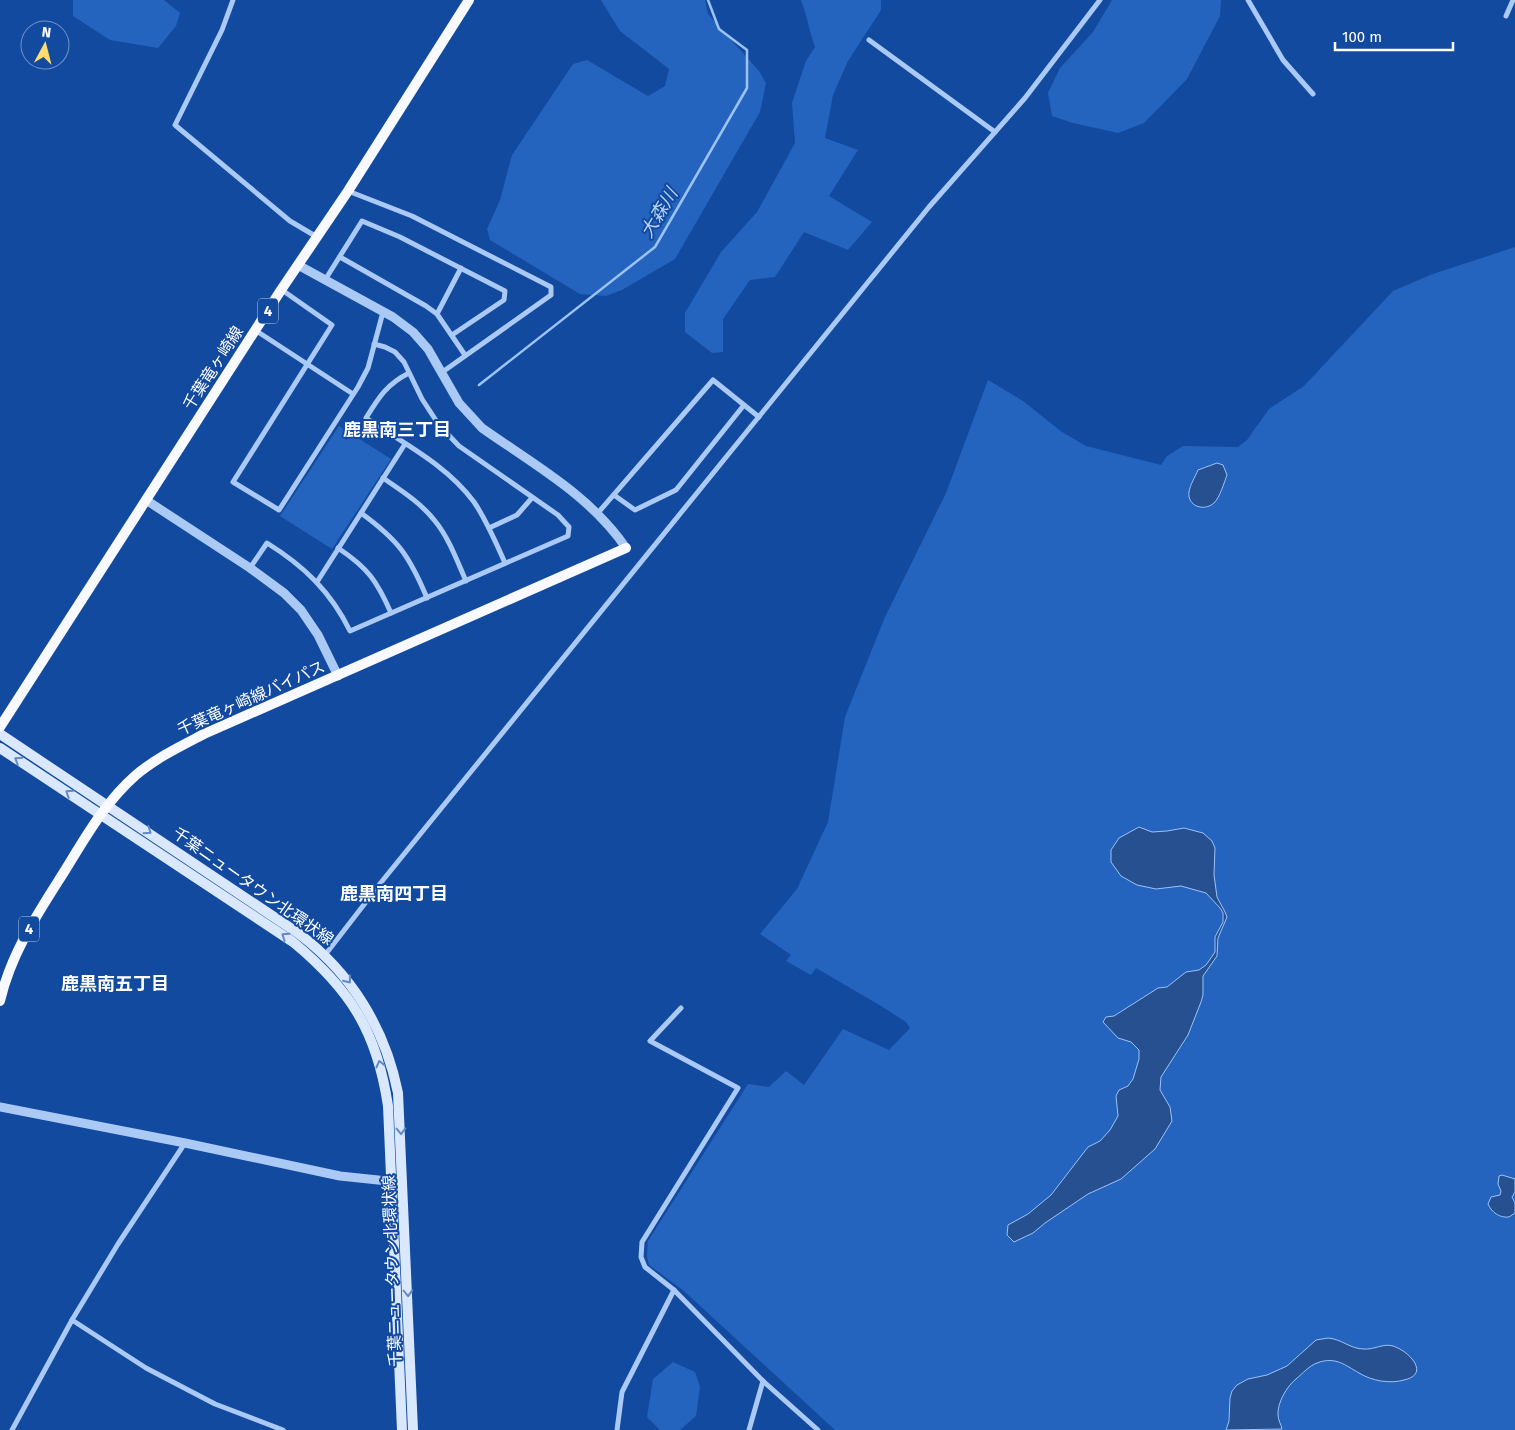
<svg xmlns="http://www.w3.org/2000/svg" width="1515" height="1430" viewBox="0 0 1515 1430" font-family="'Fira Sans','Noto Sans JP',sans-serif">
<style>
.green{fill:#2464be}
.water{fill:#275090;stroke:#9cc3f8}
.lines{fill:none;stroke-linecap:round;stroke-linejoin:round}
.stream{stroke:#9cc3f8;stroke-width:2.5}
.minor{stroke:#aac9f5;stroke-width:5}
.tertiary{stroke:#aac9f5;stroke-width:9}
.secondary{stroke:#dae8fd;stroke-width:10}
.primary{stroke:#f8faff;stroke-width:10}
.oneway{stroke:#6289c5}
.labels{text-anchor:middle;dominant-baseline:central;stroke-width:4;stroke-linejoin:round;paint-order:stroke}
.shield{fill:#124aa0;stroke:#b8c9e2;stroke-width:1}
.shield-label{font-size:15px;font-weight:bold;fill:#fff}
.street-label{font-size:16px;fill:#fff;stroke:#124aa0}
.water-label{font-size:18px;font-style:italic;fill:#b7d3fb;stroke:#124aa0}
.neighbourhood-label{font-size:18px;font-weight:bold;fill:#fff;stroke:#124aa0}
</style>
<rect width="100%" height="100%" fill="#124aa0"/>
<g class="green">
<path d="M73 0H164L180 13 176 26 158 48 110 40 73 16Z"/>
<path d="M601 0H705L708 14 759 71 766 83 760 112 675 259 622 290 606 296 580 294 490 240 487 229 500 200 512 155 573 64 587 60 648 96 665 86 669 69 620 31Z"/>
<path d="M801 0H881V10L848 61 833 95 825 138 858 150 829 196 872 222 848 250 804 232 775 277 750 280 723 319V352L712 353 685 332V313L721 252 757 212 795 143 792 103 806 61 815 47C809 31 807 15 801 0Z"/>
<path d="M1112 0H1221L1220 16 1187 79 1144 123 1118 133 1073 123 1052 116 1048 93 1060 68 1093 32Z"/>
<path d="M1515 247V1430H835L684 1291 649 1265 647 1257 648 1241 748 1084 769 1087 786 1071 804 1085 843 1029 889 1050 910 1028 906 1022 881 1006 816 968 811 975 786 961 791 955 760 934 797 889 828 822 845 717 885 617 946 493 988 380 1023 401 1062 432 1086 446 1161 465 1167 456 1183 446 1238 447 1247 440 1269 409 1304 386 1393 291 1430 275Z"/>
<path d="M339 426 391 459 332 549 280 516Z"/>
<path d="M673 1362 695 1372 700 1387 696 1416 680 1430H660L647 1417 653 1379Z"/>
</g>
<g class="water">
<path d="M1217 463 1223 465 1227 475C1224 483 1220 497 1214 503 1204 512 1187 506 1189 492 1190 485 1195 477 1198 470Z"/>
<path d="M1139 827 1152 832 1167 831 1184 828 1203 833 1212 841 1215 848 1214 875 1217 897 1225 912 1227 917 1218 938 1217 956 1203 976V995L1201 1002 1188 1035 1161 1077 1160 1090 1170 1107 1172 1121 1155 1149 1121 1179 1088 1194 1045 1223 1033 1233 1014 1242 1007 1235 1008 1225 1028 1214 1051 1195 1088 1147 1100 1141 1110 1130 1118 1116 1116 1096 1119 1090 1128 1086 1133 1079 1139 1059V1050L1131 1042 1118 1038 1103 1022 1106 1017 1114 1016 1158 988 1167 987 1186 972 1199 970 1206 965 1215 952V937L1223 922V913L1220 908 1206 893 1181 886 1156 889 1137 885 1121 876 1111 862V850L1119 838Z"/>
<path d="M1502 1175 1515 1179V1192L1512 1197 1515 1203V1213L1509 1217C1500 1218 1492 1213 1488 1204L1491 1197 1500 1195 1501 1191 1498 1184 1499 1176Z"/>
<path d="M1328 1338C1342 1339 1350 1349 1364 1349 1374 1350 1383 1343 1393 1346 1409 1351 1431 1374 1404 1380 1390 1384 1372 1381 1359 1373 1345 1365 1335 1356 1317 1363 1309 1366 1303 1373 1296 1379 1287 1386 1277 1403 1278 1415 1278 1420 1281 1424 1282 1429L1226 1430 1229 1421 1230 1398 1232 1391 1237 1385 1248 1379 1267 1375 1287 1366 1316 1340Z"/>
</g>
<g class="lines">
<path class="stream" d="M479 385 655 247 747 88V50L719 29 708 0"/>
<g class="minor">
<path d="M233 0 222 30 175 125 290 221 317 237"/>
<path d="M1248 0 1283 60 1313 94"/>
<path d="M1506 16 1513 0"/>
<path d="M869 40 995 132"/>
<path d="M348 191 412 216 551 287V295L441 373"/>
<path d="M340 257 426 306 437 314 465 355"/>
<path d="M325 280 362 221 400 237 505 291 504 300 452 335"/>
<path d="M282 290 332 325 233 482 279 510 358 387 368 368 383 312"/>
<path d="M437 314 461 268"/>
<path d="M255 330 353 394"/>
<path d="M409 373C387 384 379 397 366 418 403 443 447 465 474 502 487 521 496 543 505 563"/>
<path d="M383 478C402 491 421 503 435 521 449 538 457 561 466 581"/>
<path d="M614 495 635 510 676 490 744 405"/>
<path d="M361 513C398 540 409 555 427 598"/>
<path d="M597 514 713 380 759 417"/>
<path d="M489 528 517 515 531 499"/>
<path d="M338 548C368 568 377 581 391 613"/>
<path d="M250 568 267 543C304 566 331 592 350 631L568 536 569 527 558 515 459 446 439 425 422 399 404 362 395 352 385 347 374 344"/>
<path d="M317 582 405 444"/>
<path d="M325 955 383 880 929 207 1025 98 1100 0"/>
<path d="M681 1008 650 1041 738 1088 642 1242 641 1257 645 1267 674 1290 763 1381 818 1430"/>
<path d="M72 1320 146 1368 215 1404 283 1430"/>
<path d="M12 1430 72 1320 118 1244 185 1143"/>
<path d="M617 1430 622 1392 674 1290"/>
<path d="M749 1430 763 1381"/>
</g>
<g class="tertiary">
<path d="M298 265 393 317 413 332 428 349 459 403 482 428C533 464 590 495 626 548"/>
<path d="M146 500 250 568 284 593 301 610 318 635 338 676"/>
<path d="M0 1107 185 1143 340 1176 397 1182"/>
</g>
<g class="secondary">
<path d="M0 734 298 933C351 973 385 1028 398 1093L413 1430"/>
<path d="M0 748 293 942C351 990 377 1032 388 1106L402 1430"/>
</g>
<g class="primary">
<path d="M0 727 281 290 348 191 469 0"/>
<path d="M0 1001C11 953 38 913 64 872 85 838 105 802 136 775 156 758 181 746 204 734L626 548"/>
</g>
</g>
<defs><path id="oneway-chevron" d="M-2-3.5L2.5 0L-2 3.5" fill="none" stroke-width="1.6" stroke-linecap="round" stroke-linejoin="round" transform="scale(1.25)"/></defs>
<g class="oneway">
<use href="#oneway-chevron" transform="translate(18 760) rotate(-147)"/>
<use href="#oneway-chevron" transform="translate(69 793) rotate(-147)"/>
<use href="#oneway-chevron" transform="translate(148 831) rotate(34)"/>
<use href="#oneway-chevron" transform="translate(285 936) rotate(-146)"/>
<use href="#oneway-chevron" transform="translate(348 980) rotate(52)"/>
<use href="#oneway-chevron" transform="translate(380 1064) rotate(-104)"/>
<use href="#oneway-chevron" transform="translate(401 1131) rotate(88)"/>
<use href="#oneway-chevron" transform="translate(408 1293) rotate(88)"/>
</g>
<g class="labels">
<g class="shield">
<rect x="258" y="298.5" width="20" height="25" rx="4"/>
<rect x="19" y="916.5" width="20" height="25" rx="4"/>
</g>
<g class="shield-label">
<text x="268" y="311">4</text>
<text x="29" y="929">4</text>
</g>
<g class="street-label">
<text transform="translate(213 368) rotate(-57)">千葉竜ヶ崎線</text>
<text transform="translate(251 698) rotate(-24)">千葉竜ヶ崎線バイパス</text>
<text transform="translate(253 886) rotate(35)">千葉ニュータウン北環状線</text>
<text transform="translate(392 1271) rotate(-92)">千葉ニュータウン北環状線</text>
</g>
<g class="water-label">
<text transform="translate(659 213) rotate(-59)">大森川</text>
</g>
<g class="neighbourhood-label">
<text x="397" y="430">鹿黒南三丁目</text>
<text x="394" y="894">鹿黒南四丁目</text>
<text x="115" y="984">鹿黒南五丁目</text>
</g>
</g>
<g transform="translate(45 45) rotate(7)"><circle r="24" fill="#124aa0" stroke="#7192c6"/>
<path d="M0-4L9 19L0 12L-9 19Z" fill="#ffda6e"/>
<text y="-8" font-size="14" font-weight="bold" text-anchor="middle" fill="#ffffff">N</text>
</g>
<path d="M1335 42v8h118v-8" fill="none" stroke="#ffffff" stroke-width="2.5"/>
<text x="1342" y="42" font-size="15" fill="#ffffff" stroke="#124aa0" stroke-width="4" paint-order="stroke">100 m</text>
</svg>
